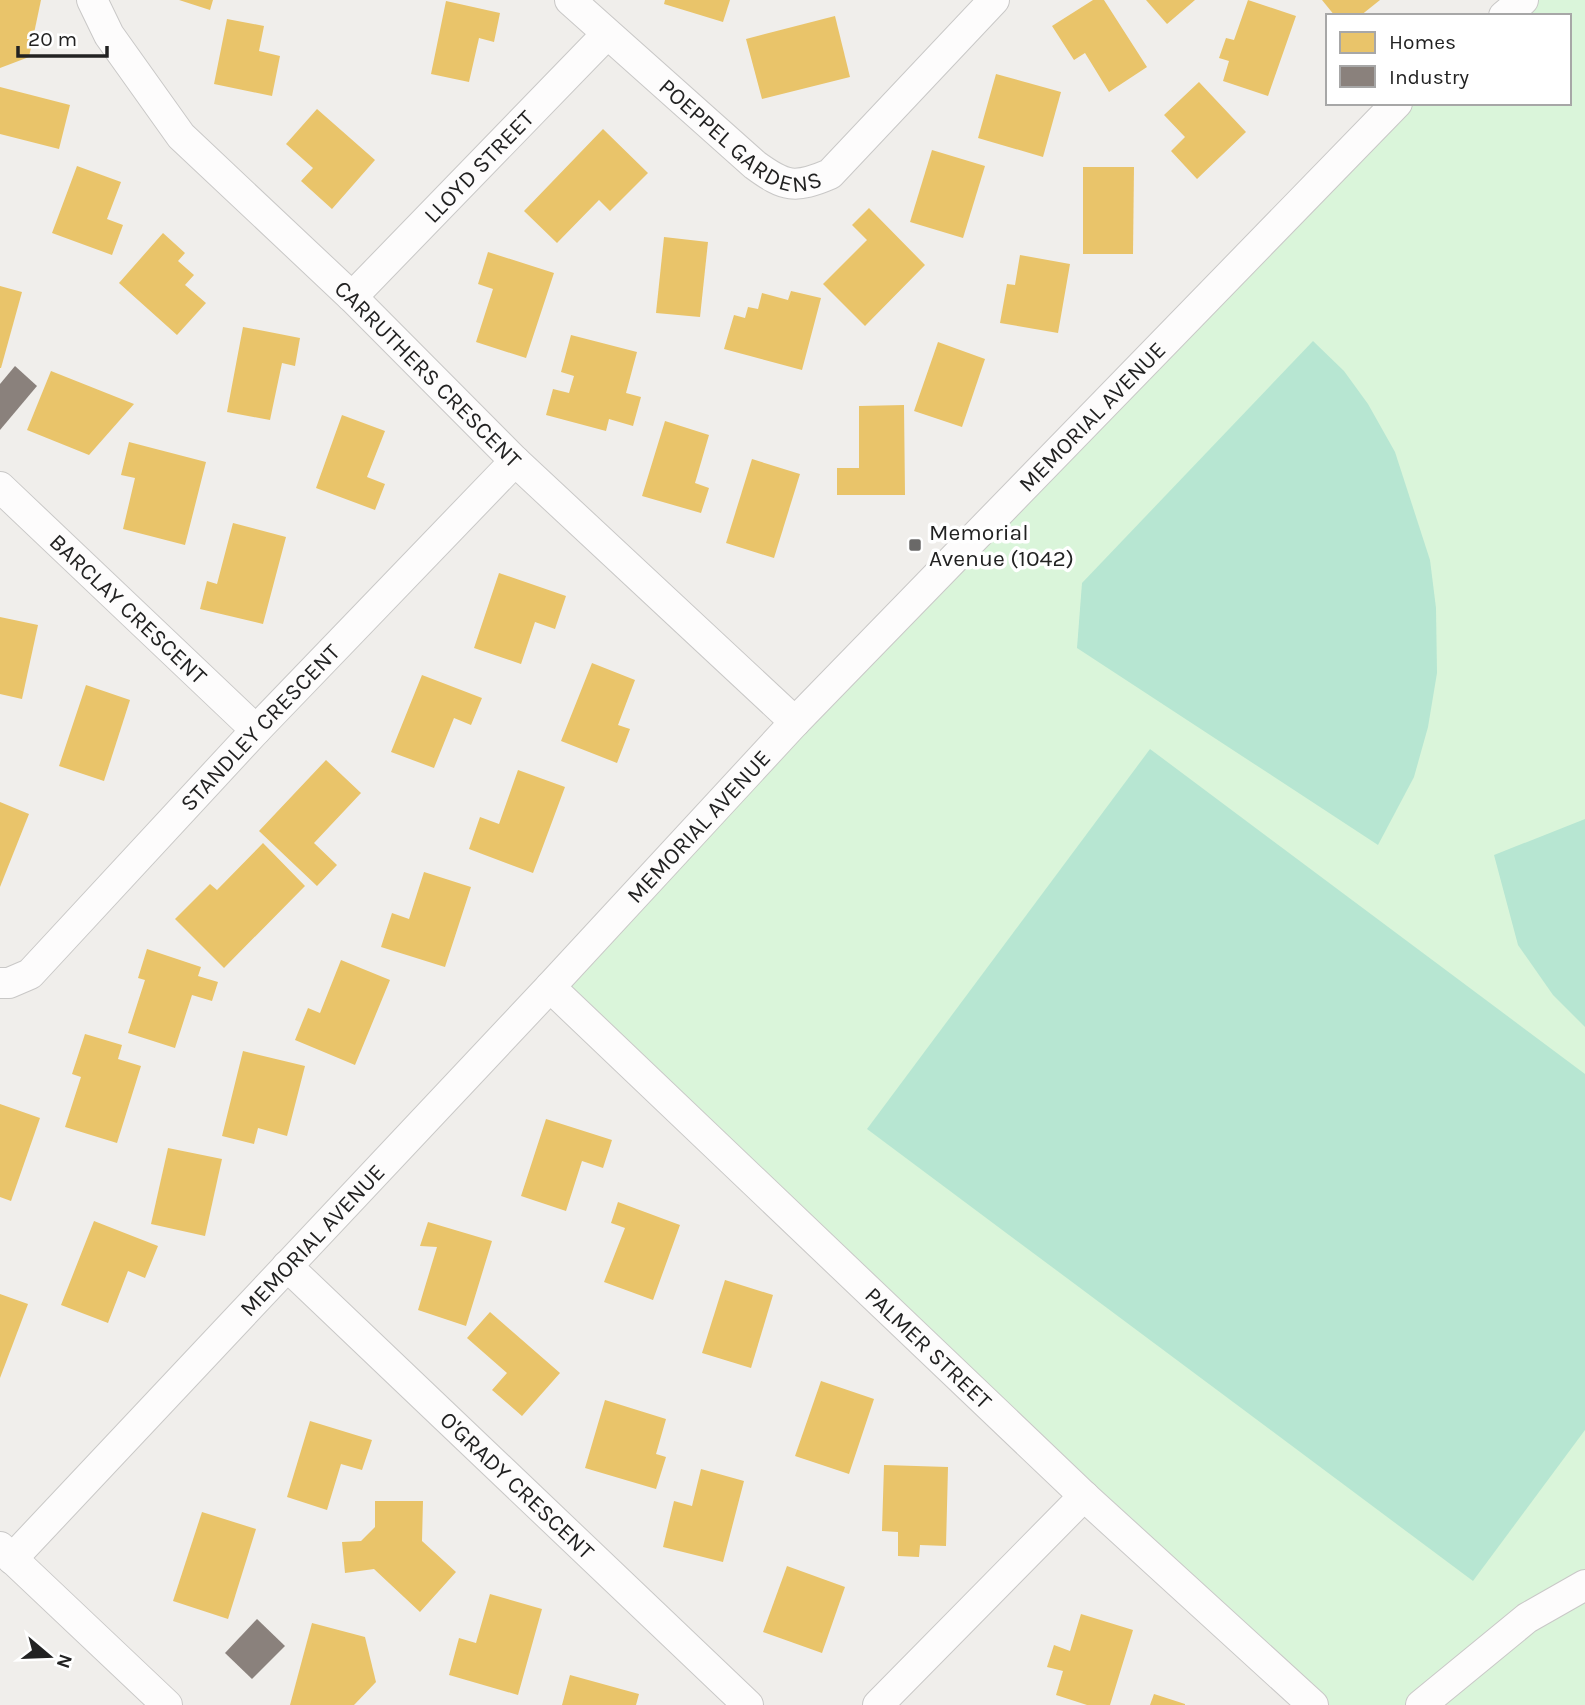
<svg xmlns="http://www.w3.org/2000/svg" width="1585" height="1705" viewBox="0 0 1585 1705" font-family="Karla,sans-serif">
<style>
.park{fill:#daf5da}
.pitch{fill:#b7e6d2}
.homes{fill:#e9c46a}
.industry{fill:#8a817c}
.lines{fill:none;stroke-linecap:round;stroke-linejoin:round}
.street-casing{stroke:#c9c8c7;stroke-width:32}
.street{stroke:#fdfcfc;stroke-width:30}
.poi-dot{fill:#6a6968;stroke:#fff;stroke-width:2.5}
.labels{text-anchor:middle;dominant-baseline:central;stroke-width:7;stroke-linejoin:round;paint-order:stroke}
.street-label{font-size:23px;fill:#222;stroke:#fff}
.poi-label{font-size:23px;fill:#222;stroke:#fff;text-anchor:start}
</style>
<rect width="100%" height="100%" fill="#f0eeeb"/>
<path class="park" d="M1523 0H1585V1705H1313L550 987 1397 103H1569V16H1504Z"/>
<g class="pitch">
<path d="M1313 341 1344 371 1368 404 1395 452 1430 560 1436 608 1437 673 1428 727 1414 777 1378 845 1077 648 1082 583Z"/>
<path d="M1150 749 1585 1074V1430L1473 1581 867 1129Z"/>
<path d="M1585 819V1027L1553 995 1518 945 1494 855Z"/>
</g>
<g class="homes">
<path d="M0 0H41L29 57 0 68Z"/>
<path d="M179 0H213L210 10Z"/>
<path d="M665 0H730L723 22 664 4Z"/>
<path d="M1093 0H1104L1147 67 1109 92 1085 53 1074 60 1052 26Z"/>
<path d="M1146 0H1195L1167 24Z"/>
<path d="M1248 0 1296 16 1268 96 1223 81 1229 61 1219 58 1226 38 1234 40Z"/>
<path d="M1322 0H1380L1360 16H1335Z"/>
<path d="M446 1 500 13 494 42 479 38 469 82 431 74Z"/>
<path d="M835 16 850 77 762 99 746 39Z"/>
<path d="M227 19 264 26 259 51 280 56 272 96 214 84Z"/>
<path d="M996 74 1061 92 1043 157 978 138Z"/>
<path d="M1199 82 1246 132 1197 179 1171 151 1185 137 1164 115Z"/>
<path d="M0 87 70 105 59 149 0 134Z"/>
<path d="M317 109 375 160 332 209 301 181 313 168 286 144Z"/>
<path d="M603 129 648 173 610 211 599 200 557 243 524 211Z"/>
<path d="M932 150 985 166 963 238 910 222Z"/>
<path d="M77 166 121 182 107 219 123 225 112 255 52 233Z"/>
<path d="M1083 167H1134L1133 254H1083Z"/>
<path d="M869 208 925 265 865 326 823 284 867 240 852 225Z"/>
<path d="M163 233 185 253 178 261 194 275 185 285 206 303 177 335 119 283Z"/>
<path d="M664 237 708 242 700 317 656 313Z"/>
<path d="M488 252 554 273 526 358 476 342 493 289 478 284Z"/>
<path d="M1020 255 1070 264 1058 333 1000 323 1007 284 1015 285Z"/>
<path d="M0 286 22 292 1 368H0Z"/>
<path d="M791 291 821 298 802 370 724 349 734 315 745 318 748 307 758 309 762 293 788 300Z"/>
<path d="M243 327 300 338 295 366 282 363 270 420 227 412Z"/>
<path d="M571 335 637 352 626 393 641 397 633 426 609 419 606 431 546 415 553 389 569 393 574 376 561 372Z"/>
<path d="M938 342 985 359 962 427 914 411Z"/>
<path d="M51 371 134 404 89 455 27 430Z"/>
<path d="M904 405 905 495H837V468H859V406Z"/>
<path d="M342 415 385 431 367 477 385 484 375 510 316 488Z"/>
<path d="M665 421 709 435 695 483 709 488 701 513 642 496Z"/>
<path d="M129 442 206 462 185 545 123 529 135 478 121 475Z"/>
<path d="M752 459 800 474 774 558 726 543Z"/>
<path d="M233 523 286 537 263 624 200 609 207 581 217 584Z"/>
<path d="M499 573 566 596 555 629 535 622 521 664 474 648Z"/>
<path d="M0 617 38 625 22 699 0 694Z"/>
<path d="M592 663 635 680 618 725 630 729 617 763 561 741Z"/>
<path d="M422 675 482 698 471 725 454 718 434 768 391 752Z"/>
<path d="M86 685 130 700 104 781 59 766Z"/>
<path d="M326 760 361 793 314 843 337 865 317 886 259 831Z"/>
<path d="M518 770 565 787 533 873 469 849 480 817 499 824Z"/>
<path d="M0 802 29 814 0 887Z"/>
<path d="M263 843 305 886 224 968 175 919 210 884 217 890Z"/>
<path d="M424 872 471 887 445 967 381 947 392 913 409 919Z"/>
<path d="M147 949 201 967 198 976 218 982 212 1001 192 995 175 1048 128 1033 145 980 138 978Z"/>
<path d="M341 960 390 980 355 1065 295 1040 308 1008 320 1013Z"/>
<path d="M85 1034 122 1045 118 1059 141 1066 117 1143 65 1127 81 1077 72 1074Z"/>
<path d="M243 1051 305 1066 287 1136 258 1128 254 1144 222 1136Z"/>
<path d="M0 1104 40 1118 11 1201 0 1197Z"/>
<path d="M546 1119 612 1140 603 1168 582 1161 566 1211 521 1196Z"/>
<path d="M168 1148 222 1159 205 1236 151 1224Z"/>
<path d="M618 1202 680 1225 653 1300 604 1282 625 1228 611 1223Z"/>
<path d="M94 1221 158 1246 145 1278 128 1271 108 1323 61 1305Z"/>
<path d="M428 1222 492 1241 466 1326 418 1310 437 1247 420 1246Z"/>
<path d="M725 1280 773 1295 751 1368 702 1353Z"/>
<path d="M0 1294 28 1304 0 1378Z"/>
<path d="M490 1312 560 1373 522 1416 492 1390 507 1373 467 1338Z"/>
<path d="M821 1381 874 1399 849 1474 795 1456Z"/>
<path d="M605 1400 666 1419 656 1454 666 1457 656 1489 585 1468Z"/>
<path d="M310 1421 372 1440 362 1470 341 1464 327 1510 287 1497Z"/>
<path d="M884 1465 948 1467 946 1546 920 1545 919 1557 898 1556V1532L882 1531Z"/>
<path d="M701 1469 744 1481 723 1562 663 1547 674 1501 692 1506Z"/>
<path d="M375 1501H423L422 1541 456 1572 420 1612 374 1569 345 1573 342 1542 361 1541 375 1527Z"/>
<path d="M202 1512 256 1529 228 1619 173 1601Z"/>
<path d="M787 1566 845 1587 822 1653 763 1632Z"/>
<path d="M490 1594 542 1609 518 1695 449 1675 459 1638 476 1643Z"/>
<path d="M1081 1614 1133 1630 1110 1705H1087L1056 1695 1063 1671 1047 1667 1054 1645 1070 1651Z"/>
<path d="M312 1623 365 1637 376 1682 354 1705H290Z"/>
<path d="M570 1675 639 1694 636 1705H562Z"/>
<path d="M1154 1694 1185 1704V1705H1150Z"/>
</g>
<g class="industry">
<path d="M15 366 37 386 0 430V384Z"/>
<path d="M257 1619 285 1646 252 1679 225 1653Z"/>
</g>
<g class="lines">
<g class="street-casing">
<g id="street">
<path id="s1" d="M92 0 109 35 181 136 352 297 515 461 795 722"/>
<path id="s2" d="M570 0 755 165C785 187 795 189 830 174L994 0"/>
<path d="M1504 16 1523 0"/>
<path id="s3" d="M352 297 606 35"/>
<path id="s4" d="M0 487 256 730"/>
<path id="s5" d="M0 983H9L30 974 256 730 515 461"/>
<path id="s6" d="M550 987 1084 1496 1313 1705"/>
<path id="s7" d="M287 1266 748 1705"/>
<path d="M0 1547 167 1705"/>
<path id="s8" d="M12 1559 550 987 795 722 1397 103"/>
<path d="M878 1705 1084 1496"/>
<path d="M1421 1705 1527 1618 1585 1585"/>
</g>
</g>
<use href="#street" class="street"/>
</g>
<rect class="poi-dot" x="908" y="538" width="14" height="14" rx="3.5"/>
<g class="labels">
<g class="street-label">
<text stroke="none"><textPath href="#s2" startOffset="222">POEPPEL GARDENS</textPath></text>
<text stroke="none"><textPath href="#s3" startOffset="182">LLOYD STREET</textPath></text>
<text stroke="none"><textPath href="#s1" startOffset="506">CARRUTHERS CRESCENT</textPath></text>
<text stroke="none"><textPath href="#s8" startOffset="1572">MEMORIAL AVENUE</textPath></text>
<text stroke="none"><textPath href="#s4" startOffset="177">BARCLAY CRESCENT</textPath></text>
<text stroke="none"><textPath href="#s5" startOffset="369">STANDLEY CRESCENT</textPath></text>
<text stroke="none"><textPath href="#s8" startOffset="1004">MEMORIAL AVENUE</textPath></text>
<text stroke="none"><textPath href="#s8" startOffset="438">MEMORIAL AVENUE</textPath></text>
<text stroke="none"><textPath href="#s6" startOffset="523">PALMER STREET</textPath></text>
<text stroke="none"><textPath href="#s7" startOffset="318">O'GRADY CRESCENT</textPath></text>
</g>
<g class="poi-label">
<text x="929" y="532">Memorial<tspan x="929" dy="26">Avenue (1042)</tspan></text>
</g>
</g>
<rect x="1326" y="14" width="245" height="91" fill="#ffffff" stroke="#a7a7a7" stroke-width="2"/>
<rect x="1340" y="32" width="35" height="21" fill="#e9c46a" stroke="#a7a7a7" stroke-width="2"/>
<text x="1389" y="49" font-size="21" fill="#222222">Homes</text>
<rect x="1340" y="66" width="35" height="21" fill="#8a817c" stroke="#a7a7a7" stroke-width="2"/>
<text x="1389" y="84" font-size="21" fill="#222222">Industry</text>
<g transform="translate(49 1656) rotate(109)" stroke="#ffffff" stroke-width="5" paint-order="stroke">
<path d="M0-5L12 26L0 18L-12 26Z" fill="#222222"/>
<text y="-10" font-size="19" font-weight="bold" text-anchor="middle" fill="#222222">N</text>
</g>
<path d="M18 46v10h89v-10" fill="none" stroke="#222222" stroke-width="3.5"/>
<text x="28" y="46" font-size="21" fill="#222222" stroke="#ffffff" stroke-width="5" paint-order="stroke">20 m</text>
</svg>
